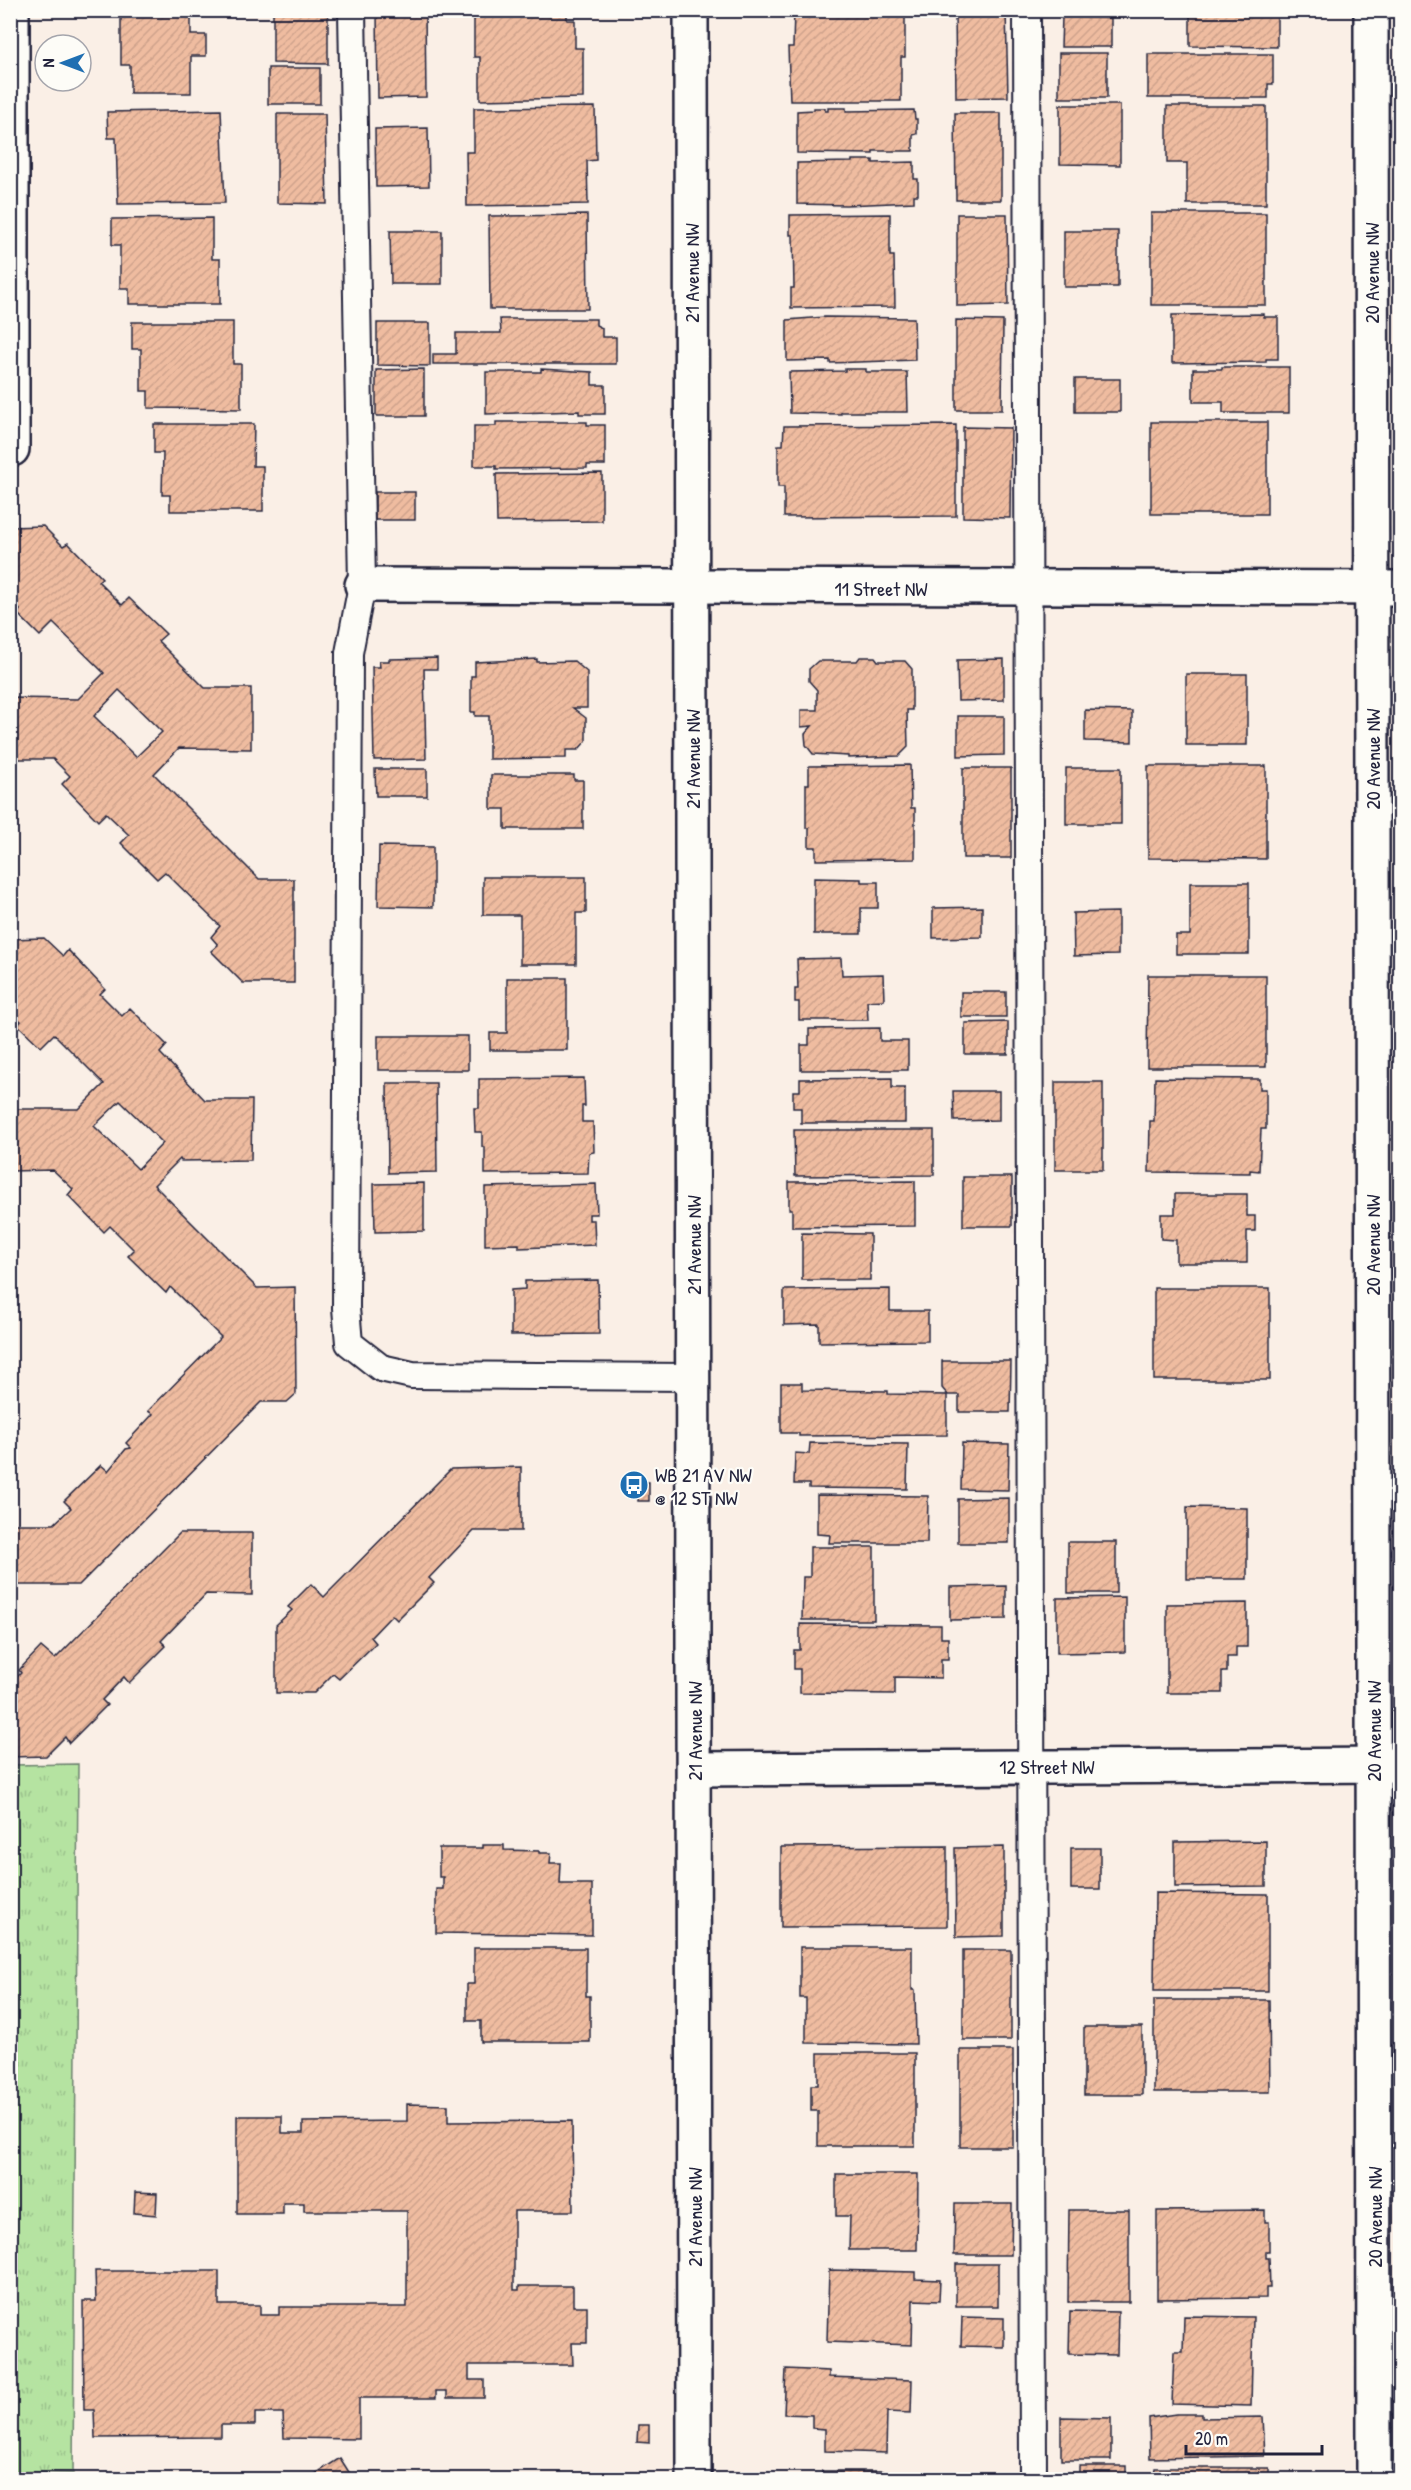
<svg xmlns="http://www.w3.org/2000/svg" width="1411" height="2490" viewBox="0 0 1411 2490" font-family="'Patrick Hand',sans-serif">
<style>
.park{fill:url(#park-tufts);stroke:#6c826e;stroke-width:1.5}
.building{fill:url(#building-hatch);stroke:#22223b;stroke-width:1.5;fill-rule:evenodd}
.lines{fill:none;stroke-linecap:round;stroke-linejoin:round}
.service-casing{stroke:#22223b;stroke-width:30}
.minor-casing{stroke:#22223b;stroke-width:38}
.tertiary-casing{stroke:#22223b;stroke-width:38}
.service{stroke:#fdfcf7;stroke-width:26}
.minor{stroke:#fdfcf7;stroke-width:33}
.tertiary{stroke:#fdfcf7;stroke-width:33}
.labels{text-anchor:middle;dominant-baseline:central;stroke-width:4.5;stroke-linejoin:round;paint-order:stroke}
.street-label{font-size:20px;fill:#22223b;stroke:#fdfcf7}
.poi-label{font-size:20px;fill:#22223b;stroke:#fdfcf7;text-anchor:start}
</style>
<defs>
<pattern id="park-tufts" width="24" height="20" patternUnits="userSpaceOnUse" patternTransform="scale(1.5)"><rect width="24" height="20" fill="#b5e3a1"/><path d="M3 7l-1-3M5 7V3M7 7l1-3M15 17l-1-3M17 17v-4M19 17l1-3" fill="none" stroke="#9bc28c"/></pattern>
<pattern id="building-hatch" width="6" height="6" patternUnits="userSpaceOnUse" patternTransform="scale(1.5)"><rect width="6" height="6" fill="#efbca0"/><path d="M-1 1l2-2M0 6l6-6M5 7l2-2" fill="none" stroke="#cda18b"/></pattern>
</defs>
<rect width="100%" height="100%" fill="#faefe6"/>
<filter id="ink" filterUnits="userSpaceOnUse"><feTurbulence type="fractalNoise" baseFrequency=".0167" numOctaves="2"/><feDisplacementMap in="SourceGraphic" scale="12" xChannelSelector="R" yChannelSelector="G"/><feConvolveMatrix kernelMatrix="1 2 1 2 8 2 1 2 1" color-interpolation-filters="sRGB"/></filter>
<g filter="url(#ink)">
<path class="park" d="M78 1764 73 2473 11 2472V1765Z"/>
<g class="building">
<path d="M273 10H328V64L273 63Z"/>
<path d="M377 10H425L426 97 378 98Z"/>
<path d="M474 10H567V20H575V48H583V98L480 100V57H474Z"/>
<path d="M794 10H905V57H901V101H790L788 47H793Z"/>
<path d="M955 10H1006L1008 97 956 98Z"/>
<path d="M1190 10H1277V47L1190 46Z"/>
<path d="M191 15V35H206V56H191V93H130V65H121V16Z"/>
<path d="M1062 17 1111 18V47H1061Z"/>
<rect x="1059" y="53" width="48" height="45"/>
<path d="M1148 54H1273V84H1268V98H1148Z"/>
<rect x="268" y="68" width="52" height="36"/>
<path d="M1060 105H1120V165L1060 164Z"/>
<path d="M1167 106H1266V204H1187V163H1167Z"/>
<path d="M595 107 596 160 587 161 588 204 467 206 466 152H474V108Z"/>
<path d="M814 108H825V111H828V108H846V111L914 110 915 119H917V134L913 135V151H873V154L797 153V111L814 110Z"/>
<path d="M221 110 225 203 118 204 116 138H108L107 112Z"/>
<path d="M955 113H1001V200H956Z"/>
<path d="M277 114H325L327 204 277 203Z"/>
<path d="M428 128 429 186 376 187 375 129Z"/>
<path d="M852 160H873V163L914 162V179H918V195H914V202L846 205 797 204V163L852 162Z"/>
<rect x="1151" y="213" width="115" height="92"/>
<path d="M890 214V256H894L895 307 791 308V288H794L793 235H790V215Z"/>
<path d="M957 214H1007L1008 305 957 306Z"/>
<path d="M587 215 588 309H490L489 216Z"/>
<path d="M212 218V259H220V304H129V288H120V245H112V219Z"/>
<path d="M390 231H442V284H391Z"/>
<rect x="1064" y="231" width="54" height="56"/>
<path d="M1264 314V317H1278V359H1266V362L1172 363V315Z"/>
<path d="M825 317 914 318 915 360 830 363V360L787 361V320Z"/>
<path d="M500 319H596V325L602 328V337H616V364H433V354H456V333H501Z"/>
<path d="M956 320 1003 321 1002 410H956Z"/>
<path d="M132 322H233V364H241V409L148 408V391H141V349H132Z"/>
<path d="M377 323H430V366L377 365Z"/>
<path d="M1222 367H1289V413H1223V402H1193V369H1222Z"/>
<path d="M424 369V416H376V370Z"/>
<path d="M541 369 592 372V385H605V414H579V411L486 414V372H541Z"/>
<path d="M845 369H866V372H907L908 412H841V414L790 413 789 372 845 371Z"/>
<rect x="1075" y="379" width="45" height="33"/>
<path d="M496 422H587V425H605V465H587V468L496 469V466H474V426H496Z"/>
<rect x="1151" y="422" width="116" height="92"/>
<path d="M154 424H254L253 466H263V511H170V495H162L163 453H154Z"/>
<path d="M956 425V516L784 517V487H778V445H783L784 426Z"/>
<path d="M963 427 1011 428 1010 518 963 517Z"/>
<path d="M602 473V521L497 522 496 474Z"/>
<rect x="375" y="492" width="40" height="28"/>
<path d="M43 526 63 546 68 543 102 578 98 581 122 605 129 598 166 634 158 641 205 688H251V749L179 748 154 774 259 879H294V983H243L211 951 218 945 211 937 220 926 165 872 157 879 121 843 129 835 106 813 98 821 62 784 70 776 53 759H10V698L78 699 104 673 53 623 40 636 18 614 20 610 10 601V527ZM119 690 162 732 136 757 94 716Z"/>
<path d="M860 657H875L878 661H905L912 669V710H907L908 747 899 756 848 758V756L813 754 806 745 805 734 812 726 801 727V710H817V690L809 681V669L818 661H857Z"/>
<path d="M437 658V669H424L426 759 374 760 372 667H380L379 661H389V659Z"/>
<path d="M537 659V662L574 661 587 672V708H573L586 718V741L578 750H566V758L489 759V716H475V712H471V676H475V662Z"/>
<path d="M1004 659V700L958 701 957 660Z"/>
<rect x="1186" y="674" width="61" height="71"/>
<path d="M1085 710 1132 711V742L1085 741Z"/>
<path d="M958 716H1004V755L958 756Z"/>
<path d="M910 765 911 808H915V859L816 860V847H809V828H806V784H809V766Z"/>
<path d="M1148 766H1266V859L1148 858Z"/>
<rect x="963" y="768" width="48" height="90"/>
<rect x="1066" y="768" width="55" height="56"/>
<path d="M375 769H427V796H376Z"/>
<path d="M491 775H574V780H583V829H505V809H491Z"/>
<path d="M379 846 433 847V907L378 906Z"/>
<path d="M483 877H586V913H576V964H520V915H483Z"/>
<path d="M814 878 861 879V882H878V908H861V934H814Z"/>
<path d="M1190 883H1249V954H1176V935H1190Z"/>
<path d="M982 907V937L933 938V908Z"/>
<path d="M1118 912V955L1074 956 1073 913Z"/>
<path d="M44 938 63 956 68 950 105 989 100 994 122 1016 130 1008 167 1045 160 1053 205 1100H252L251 1160 181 1161 180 1159 154 1185 257 1288 295 1287 296 1394 287 1402H261L79 1585H10V1524H54L71 1508 64 1501 101 1465 108 1471 126 1449 131 1448 126 1443 153 1414 148 1411 221 1337 170 1287 166 1293 128 1256 134 1250 110 1226 104 1232 68 1195 73 1189 53 1170 10 1171V1109H79L104 1084 54 1034 41 1047 18 1025 21 1021 10 1011V939ZM120 1101 163 1143 138 1169 94 1126Z"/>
<path d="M841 958 842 975 883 974 884 1000 867 1001 868 1020H799V1002H795V989H798L797 959Z"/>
<path d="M1148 975H1266V1067H1147Z"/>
<path d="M507 978H567V1050H490V1033H507Z"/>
<rect x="961" y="992" width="45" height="25"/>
<path d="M1008 1022V1054H965V1023Z"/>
<path d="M880 1028V1041H908V1070H801V1045H809V1029Z"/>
<rect x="378" y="1036" width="90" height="34"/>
<path d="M584 1078 585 1106H582V1122H593L594 1152 589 1153 588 1173 485 1174V1147H482V1132H475L474 1108H479V1079Z"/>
<path d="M892 1078V1088H905V1123H801V1108H793V1091H800V1079Z"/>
<path d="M1155 1078 1260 1079V1089H1266V1129H1261L1259 1171 1250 1170V1173L1149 1172 1150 1121H1154Z"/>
<rect x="1055" y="1082" width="48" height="88"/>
<path d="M387 1083H436L437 1172 388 1173Z"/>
<path d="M953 1091H999V1120L954 1121Z"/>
<path d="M794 1130H934V1175L795 1176Z"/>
<rect x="963" y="1177" width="49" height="49"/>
<path d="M915 1181V1226L792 1227V1209H789V1182Z"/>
<path d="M424 1183V1231L375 1232 374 1184Z"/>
<path d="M596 1184 597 1214H589V1220H594L595 1245 519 1248V1244L485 1245V1187Z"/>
<path d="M1175 1194H1247V1216H1255V1231H1247V1263H1176V1240L1161 1239V1214H1175Z"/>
<path d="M802 1233 870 1234V1280H802Z"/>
<path d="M598 1280 599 1334 511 1335V1290L525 1289V1281Z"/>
<rect x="1154" y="1288" width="116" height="92"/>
<path d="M890 1289V1311H928V1341L819 1342V1324L784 1325V1290Z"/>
<path d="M942 1361H1011L1010 1412H959V1395H948L942 1388Z"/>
<path d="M781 1383H802V1390L888 1391V1394L947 1395V1435L799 1436V1433H781Z"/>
<path d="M810 1443 908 1444 907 1489 809 1488V1484H794L795 1453 809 1454Z"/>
<path d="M962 1443 1009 1444 1008 1490 961 1489Z"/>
<path d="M521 1467V1531H474L429 1578 434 1583 397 1620 392 1615 371 1637 376 1643 339 1679 333 1674 314 1693H276V1625L292 1610 288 1607 311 1584 324 1597 451 1469Z"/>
<rect x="638" y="1482" width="11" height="19"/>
<path d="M817 1495 928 1496 927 1543H829L830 1535 817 1534Z"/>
<path d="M1009 1498V1543H958V1499Z"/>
<path d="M1187 1507 1247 1508V1579H1187Z"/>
<path d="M180 1533H252V1595L206 1594 161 1641 166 1646 129 1683 124 1677 102 1700 107 1705 69 1743 65 1737 46 1756 10 1757V1684L21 1673 19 1670 41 1647 55 1659Z"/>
<rect x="1068" y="1542" width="48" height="51"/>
<path d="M810 1547H874V1620H802L803 1577H810Z"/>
<path d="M1006 1586V1619L950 1620V1587Z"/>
<path d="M1125 1597V1652L1057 1653V1598Z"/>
<path d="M1247 1603V1647H1236V1657H1227V1672H1222V1693H1167V1604Z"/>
<path d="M800 1624 941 1625V1638H948V1659H941V1678L895 1677V1694L800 1693V1669H794V1650H800Z"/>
<path d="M1266 1841V1886L1175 1887V1842Z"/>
<path d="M483 1845H504V1850L539 1851V1853H551L550 1863H561L560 1884H592V1935L436 1933V1889H443V1877H439V1848H483Z"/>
<path d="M947 1846V1926L781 1927V1847Z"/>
<path d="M1004 1847V1936L956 1937 955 1848Z"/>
<rect x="1071" y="1848" width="29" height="41"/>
<path d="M1155 1893 1268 1894V1991H1154Z"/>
<path d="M800 1947H912V1990H915L916 2044 806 2043V1998H800Z"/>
<path d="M474 1948H586V1996H590V2042H481V2021H467V1984H474Z"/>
<rect x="963" y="1950" width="48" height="90"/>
<path d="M1154 2000H1269L1270 2092H1154Z"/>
<rect x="1084" y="2027" width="58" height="68"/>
<rect x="960" y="2050" width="53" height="97"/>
<path d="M818 2053H915V2146H818V2111H811V2085H818Z"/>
<path d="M407 2104 448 2105V2122L572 2121 573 2211H514V2290H519V2286H573V2306H587V2343H572L573 2365H469V2380H484V2398H447V2391H436V2398H359V2439L284 2438 283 2413H255V2425H221V2437L95 2438 94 2410H84L83 2301H96L95 2271H219V2305H260V2315H279V2307H407V2211H304V2203H283V2214H237V2116H282V2133H303V2122L407 2121Z"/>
<path d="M836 2174H918L917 2250H849L850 2216H836Z"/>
<path d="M135 2192 157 2193 156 2215 134 2213Z"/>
<path d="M955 2204H1012L1011 2255H954Z"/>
<path d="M1069 2210H1129V2302H1068Z"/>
<path d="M1265 2210V2222H1269V2251H1266V2258H1269L1270 2288H1266V2298L1157 2299V2211Z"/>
<rect x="956" y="2264" width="42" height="42"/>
<path d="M829 2270 915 2272V2279L940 2280 939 2301 913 2300 912 2345 827 2342Z"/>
<path d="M1070 2311 1118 2312 1117 2355 1069 2354Z"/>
<path d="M1184 2316 1253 2317 1251 2406 1172 2404 1174 2352H1183Z"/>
<path d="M962 2317 1004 2318V2347L961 2346Z"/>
<path d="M786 2369 829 2371V2377L912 2380 911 2413 887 2412 886 2453 825 2451V2429L812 2428V2415L784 2414Z"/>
<path d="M1176 2414H1202V2418L1263 2417 1265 2456 1150 2458 1149 2418Z"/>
<path d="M1061 2417 1111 2418V2460H1061Z"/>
<path d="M638 2425H649V2443L637 2442Z"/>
<path d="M340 2458 354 2480H306Z"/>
<rect x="1079" y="2466" width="47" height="14"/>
<path d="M1155 2468H1269V2477L1268 2480H1153Z"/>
<rect x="822" y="2471" width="61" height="9"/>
</g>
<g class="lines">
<g class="service-casing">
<g id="service">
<path d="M352 10 362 585 349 653 346 1308 349 1343 381 1368 412 1375 694 1377"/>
<path d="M1027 10 1033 2480"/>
</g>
</g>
<g class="minor-casing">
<g id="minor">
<path d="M691 10 694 2480"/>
<path d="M12 449V10"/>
<path d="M362 585 1400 588"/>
<path d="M694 1769 1400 1765"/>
</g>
</g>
<g class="tertiary-casing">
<path id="tertiary" d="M1371 10 1374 2480"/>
</g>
<use href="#service" class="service"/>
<use href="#minor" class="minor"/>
<use href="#tertiary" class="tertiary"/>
</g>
</g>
<defs>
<g id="bus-disc" transform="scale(1.5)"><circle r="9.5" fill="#1f6fb2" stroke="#fdfcf7"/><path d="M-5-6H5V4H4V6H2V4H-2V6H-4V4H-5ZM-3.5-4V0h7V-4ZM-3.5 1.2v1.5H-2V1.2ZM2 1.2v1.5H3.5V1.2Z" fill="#fff"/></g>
</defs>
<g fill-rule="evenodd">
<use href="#bus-disc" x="634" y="1485"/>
</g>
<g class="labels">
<g class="street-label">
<text transform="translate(691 273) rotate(-90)">21 Avenue NW</text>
<text transform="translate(1371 273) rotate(-90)">20 Avenue NW</text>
<text x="881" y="588">11 Street NW</text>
<text transform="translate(692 759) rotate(-90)">21 Avenue NW</text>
<text transform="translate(1372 759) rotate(-90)">20 Avenue NW</text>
<text transform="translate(693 1245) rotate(-90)">21 Avenue NW</text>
<text transform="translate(1372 1245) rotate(-90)">20 Avenue NW</text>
<text transform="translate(694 1731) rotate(-90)">21 Avenue NW</text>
<text transform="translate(1373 1731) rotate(-90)">20 Avenue NW</text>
<text x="1047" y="1766">12 Street NW</text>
<text transform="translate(694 2217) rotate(-90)">21 Avenue NW</text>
<text transform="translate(1374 2217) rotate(-90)">20 Avenue NW</text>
</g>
<g class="poi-label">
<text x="655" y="1474">WB 21 AV NW<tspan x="655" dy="23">@ 12 ST NW</tspan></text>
</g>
</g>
<rect width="1411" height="2490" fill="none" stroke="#fdfcf7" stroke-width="36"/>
<rect x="18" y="18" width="1375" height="2454" fill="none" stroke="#22223b" stroke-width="2" filter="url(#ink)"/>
<g transform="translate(63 63) rotate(270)"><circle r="28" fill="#fdfcf7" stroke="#a5a5ac" stroke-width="1.5"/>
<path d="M0-4.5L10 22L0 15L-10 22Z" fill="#1f6fb2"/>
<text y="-9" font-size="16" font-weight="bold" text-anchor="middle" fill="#22223b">N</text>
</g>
<path d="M1186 2445v9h136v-9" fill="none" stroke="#22223b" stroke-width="3"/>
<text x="1195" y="2445" font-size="18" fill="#22223b" stroke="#fdfcf7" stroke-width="4.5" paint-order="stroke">20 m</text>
</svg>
